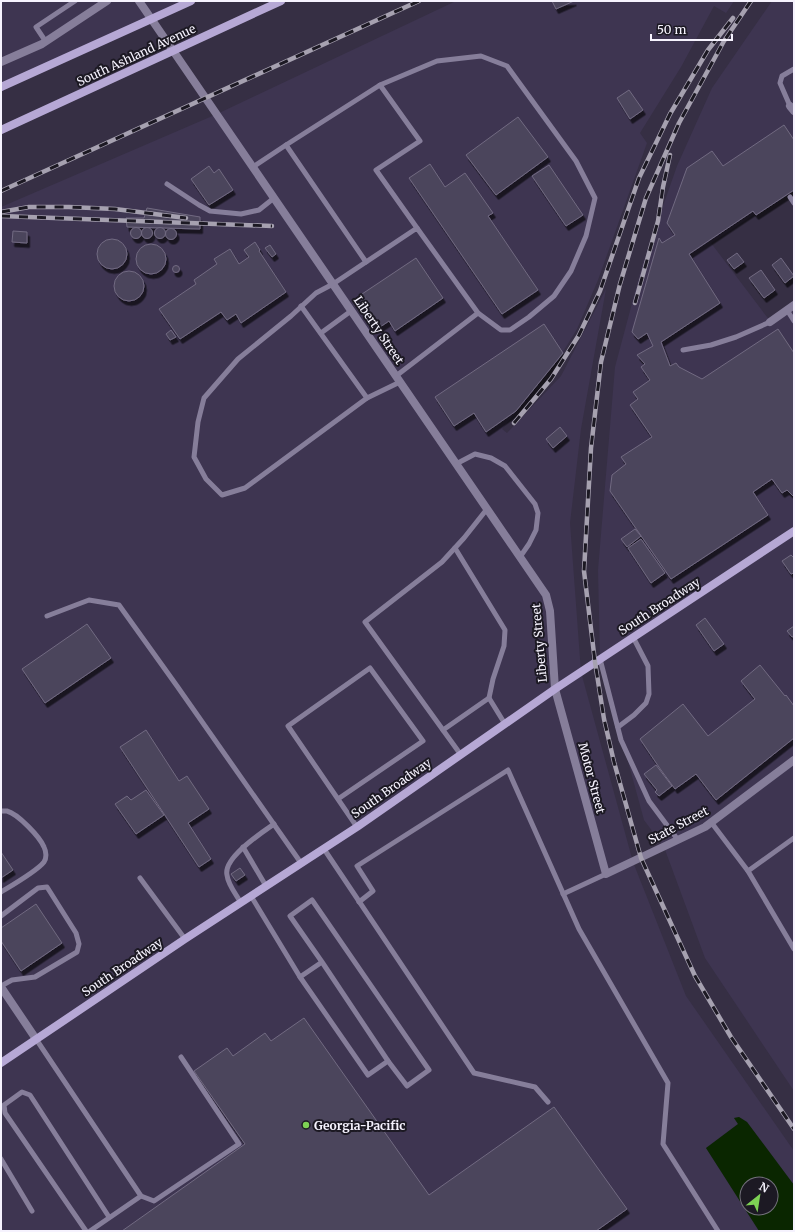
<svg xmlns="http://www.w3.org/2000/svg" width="795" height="1232" viewBox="0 0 795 1232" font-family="Merriweather,serif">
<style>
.built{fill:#3e3551}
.water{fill:#0a2600;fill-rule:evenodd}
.building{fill:#4c455b;stroke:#716a82;filter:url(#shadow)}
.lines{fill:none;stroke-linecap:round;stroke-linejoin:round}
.lane{stroke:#867e9a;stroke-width:5}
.street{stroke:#867e9a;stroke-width:8}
.secondary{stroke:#b6a8d5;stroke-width:8}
.rail-casing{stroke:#a6a1b0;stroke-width:4.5}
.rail{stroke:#1c1923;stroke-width:3;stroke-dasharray:9;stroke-linecap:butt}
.poi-dot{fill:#7dd154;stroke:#1c1923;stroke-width:1.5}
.labels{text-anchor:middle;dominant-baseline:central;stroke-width:4;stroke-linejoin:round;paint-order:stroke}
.street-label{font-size:12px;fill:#f6f3fe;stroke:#1c1923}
.poi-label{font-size:12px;font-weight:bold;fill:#f6f3fe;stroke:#1c1923;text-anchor:start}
</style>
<defs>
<filter id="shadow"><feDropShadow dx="2.5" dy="4.5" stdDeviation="0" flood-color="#0009"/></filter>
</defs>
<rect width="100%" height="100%" fill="#362f44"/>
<g class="built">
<path d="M1 1H191L1 87Z"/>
<path d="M456 1H734L726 13 714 6 681 67 640 133 647 143 598 280 577 329 558 360 502 429 507 433 561 376 606 289 581 429 570 523 581 672 633 862 686 996 794 1151V1185L747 1122 739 1117 734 1118 738 1124 706 1148 759 1231H1V207L217 114Z"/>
<path d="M772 1H794V188L711 243 770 321 794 305V1091L705 958 664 847 644 820 600 659 598 570 615 367 642 266 677 166 712 88Z"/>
</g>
<path class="water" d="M739 1117 747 1122 794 1185V1231H759L706 1148 738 1124 734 1118ZM747 1184H771V1208H747Z"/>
<g class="building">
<path d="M552 1H574L556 9Z"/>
<path d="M629 90 643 110 630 119 617 98Z"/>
<path d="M518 117 548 157 496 195 466 155Z"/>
<path d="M784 125 794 140V190L756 215 753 211 689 254 720 303 661 342 670 366 676 363 679 367 702 379 778 329 794 353V495L793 496 787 490 782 493 772 479 753 492 768 515 671 579 610 491 612 475 626 464 621 457 652 437 630 405 638 399 633 392 650 380 641 367 645 364 637 355 653 346 647 333 638 339 632 332 659 238 662 243 675 235 667 223 687 168 712 151 723 166Z"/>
<path d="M430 164 445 187 465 173 493 213 488 216 538 290 502 314 409 178Z"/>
<path d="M549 165 583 215 566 226 532 176Z"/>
<path d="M209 166 214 173 219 169 233 190 209 205 191 179Z"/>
<path d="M147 208 200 217V229L127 227 126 218H144Z"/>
<circle cx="136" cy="233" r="5.5"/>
<circle cx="147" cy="233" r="5.5"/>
<circle cx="160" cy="233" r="5.5"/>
<circle cx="171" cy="234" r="5.5"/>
<path d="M13 231 27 232V243L12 242Z"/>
<circle cx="112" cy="254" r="15"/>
<path d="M255 242 260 250 259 251 286 292 241 323 236 314 227 320 221 312 180 339 159 309 196 284 194 280 217 264 214 259 230 249 239 264 249 257 244 250Z"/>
<circle cx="151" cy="259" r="15"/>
<path d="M270 245 276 254 272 257 265 248Z"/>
<path d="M737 253 744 262 734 269 727 260Z"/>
<path d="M416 258 443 298 395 331 389 321 380 327 359 296Z"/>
<path d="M781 258 794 276 785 283 772 265Z"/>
<circle cx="176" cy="269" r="3.5"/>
<path d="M761 270 775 290 764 298 749 278Z"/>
<circle cx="129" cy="286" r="15"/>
<path d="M544 324 563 353 516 411 486 432 474 413 454 426 435 397Z"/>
<path d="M171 330 176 337 170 340 166 334Z"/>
<path d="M560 427 567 436 553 448 546 439Z"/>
<path d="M635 529 641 536 627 547 621 539Z"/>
<path d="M641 539 665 573 651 583 628 548Z"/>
<path d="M791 555 794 558V573L791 574 782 561Z"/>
<path d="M705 618 724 644 714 651 696 625Z"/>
<path d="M87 624 111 658 45 703 22 669Z"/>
<path d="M794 626V636L792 637 787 631Z"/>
<path d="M760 665 785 696 786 695 794 706V738L716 800 696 774 675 789 661 770 640 739 683 704 708 736 755 699 741 681Z"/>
<path d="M146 730 179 781 187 776 209 809 188 823 211 859 199 867 120 747Z"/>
<path d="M656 765 672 786 659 796 655 792 657 790 644 774Z"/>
<path d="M146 790 164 815 136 834 115 804 127 796 131 800Z"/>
<path d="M1 852 13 870 1 878Z"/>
<path d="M240 868 245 875 236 881 231 874Z"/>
<path d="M36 904 62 943 21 971 1 941V928Z"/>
<path d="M304 1018 429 1195 554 1107 627 1209 596 1231H122L245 1144 194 1071 227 1048 233 1056 265 1033 271 1041Z"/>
</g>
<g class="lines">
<g class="lane">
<path d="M46 42 36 27 75 1"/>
<path d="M380 85 437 61 481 56 507 66 576 161 595 198 586 236 571 271 554 296 529 317 510 330H501L478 313"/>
<path d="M790 106 780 83 782 76 794 69"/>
<path d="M286 145 380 85 420 141 376 170 417 228"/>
<path d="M253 167 286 145 366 262"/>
<path d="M167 184 199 205 210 211 241 214 259 210 274 198"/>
<path d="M790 197 794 203"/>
<path d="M301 306 367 398 400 382"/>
<path d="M787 310 794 321"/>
<path d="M321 333 351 311"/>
<path d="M683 350 711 345 736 337 770 322"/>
<path d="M367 398 245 488 222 495 206 479 194 457 198 422 204 398 238 359 291 316 316 293 333 284 417 228 478 313 396 376"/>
<path d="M456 464 475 454 491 458 505 466 535 504 538 513 536 530 529 544 520 557"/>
<path d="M455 548 505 630 504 646 493 679 489 698 505 724"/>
<path d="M47 616 89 600 119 605 177 686 301 863"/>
<path d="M600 659 621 740 649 801 678 840"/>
<path d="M618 727 634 715 646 703 649 694 648 666 633 637"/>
<path d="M443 730 489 698"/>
<path d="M461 755 365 622 442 562 464 538 487 509"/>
<path d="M338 799 423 741 370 668 288 726 357 827"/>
<path d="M1 811C3 811 5 811 7 811 18 814 40 837 44 847 46 851 47 858 44 862 37 871 11 886 1 892"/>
<path d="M711 822 748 871 794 838"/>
<path d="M243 847 266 886"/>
<path d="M324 849 474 1073 535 1087 548 1102"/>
<path d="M748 871 794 949"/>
<path d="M140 878 185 939"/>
<path d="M563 894 606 874"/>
<path d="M251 896 300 977 322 962 290 916 312 900 429 1070 407 1086 388 1061 322 962"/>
<path d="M359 902 373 891 357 866 508 770 579 929 668 1083 663 1144 718 1231"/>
<path d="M241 903C236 894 228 885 227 875 223 858 261 833 274 824"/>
<path d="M1 916 38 888 47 887 76 933 79 944 77 952 35 977 12 980 1 986"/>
<path d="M300 977 368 1075 388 1061"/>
<path d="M36 1039 141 1196 90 1231"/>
<path d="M1 1159 32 1211"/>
<path d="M141 1196 154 1201 239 1144 181 1057"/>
<path d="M86 1231 5 1113 4 1105 22 1092 30 1095 109 1217"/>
</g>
<g class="street">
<path d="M139 1 546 595 550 611 555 689 606 874 705 827 794 760"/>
<path d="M1 62 42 44 107 1"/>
<path d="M790 106 794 111"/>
<path d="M770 322 794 305"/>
<path d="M1 987 36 1039"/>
</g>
<g class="secondary">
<path d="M1 87 191 1"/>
<path d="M1 130 281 1"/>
<path d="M1 1063 185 939 357 827 555 689 794 531"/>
</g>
<g class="rail-casing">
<g id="rail">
<path d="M751 1 724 41 679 123 646 198 620 284 601 362 591 448 584 571 595 662 604 719 614 762 641 858 695 976 731 1037 794 1129"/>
<path d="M1 191 419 1"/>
<path d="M1 212 29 207H69L115 209 186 218"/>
<path d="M1 216 272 226"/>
<path d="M635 303 658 221 663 187 670 155"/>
<path d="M514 423 551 379 579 335 600 291 639 178 670 114 708 50 733 18"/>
</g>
</g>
<use href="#rail" class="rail"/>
</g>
<circle class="poi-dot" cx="306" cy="1125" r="4"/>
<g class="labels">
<g class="street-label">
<text transform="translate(136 55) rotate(-25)">South Ashland Avenue</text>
<text transform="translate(379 330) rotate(56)">Liberty Street</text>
<text transform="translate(659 606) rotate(-33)">South Broadway</text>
<text transform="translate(539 643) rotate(-95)">Liberty Street</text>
<text transform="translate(592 778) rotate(75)">Motor Street</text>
<text transform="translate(391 788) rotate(-35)">South Broadway</text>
<text transform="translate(678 825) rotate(-28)">State Street</text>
<text transform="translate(122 967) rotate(-34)">South Broadway</text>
</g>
<g class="poi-label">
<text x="314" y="1125">Georgia-Pacific</text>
</g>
</g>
<rect width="795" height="1232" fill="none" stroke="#f6f3fe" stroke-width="4"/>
<g transform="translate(759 1196) rotate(30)"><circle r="19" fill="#1c1923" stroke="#73707b"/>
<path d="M0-3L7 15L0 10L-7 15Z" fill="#7dd154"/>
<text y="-6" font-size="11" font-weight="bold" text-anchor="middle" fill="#f6f3fe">N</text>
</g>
<path d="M651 34v6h81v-6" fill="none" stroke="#f6f3fe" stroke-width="2"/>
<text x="657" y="34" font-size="12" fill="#f6f3fe" stroke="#1c1923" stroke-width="3" paint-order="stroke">50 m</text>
</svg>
